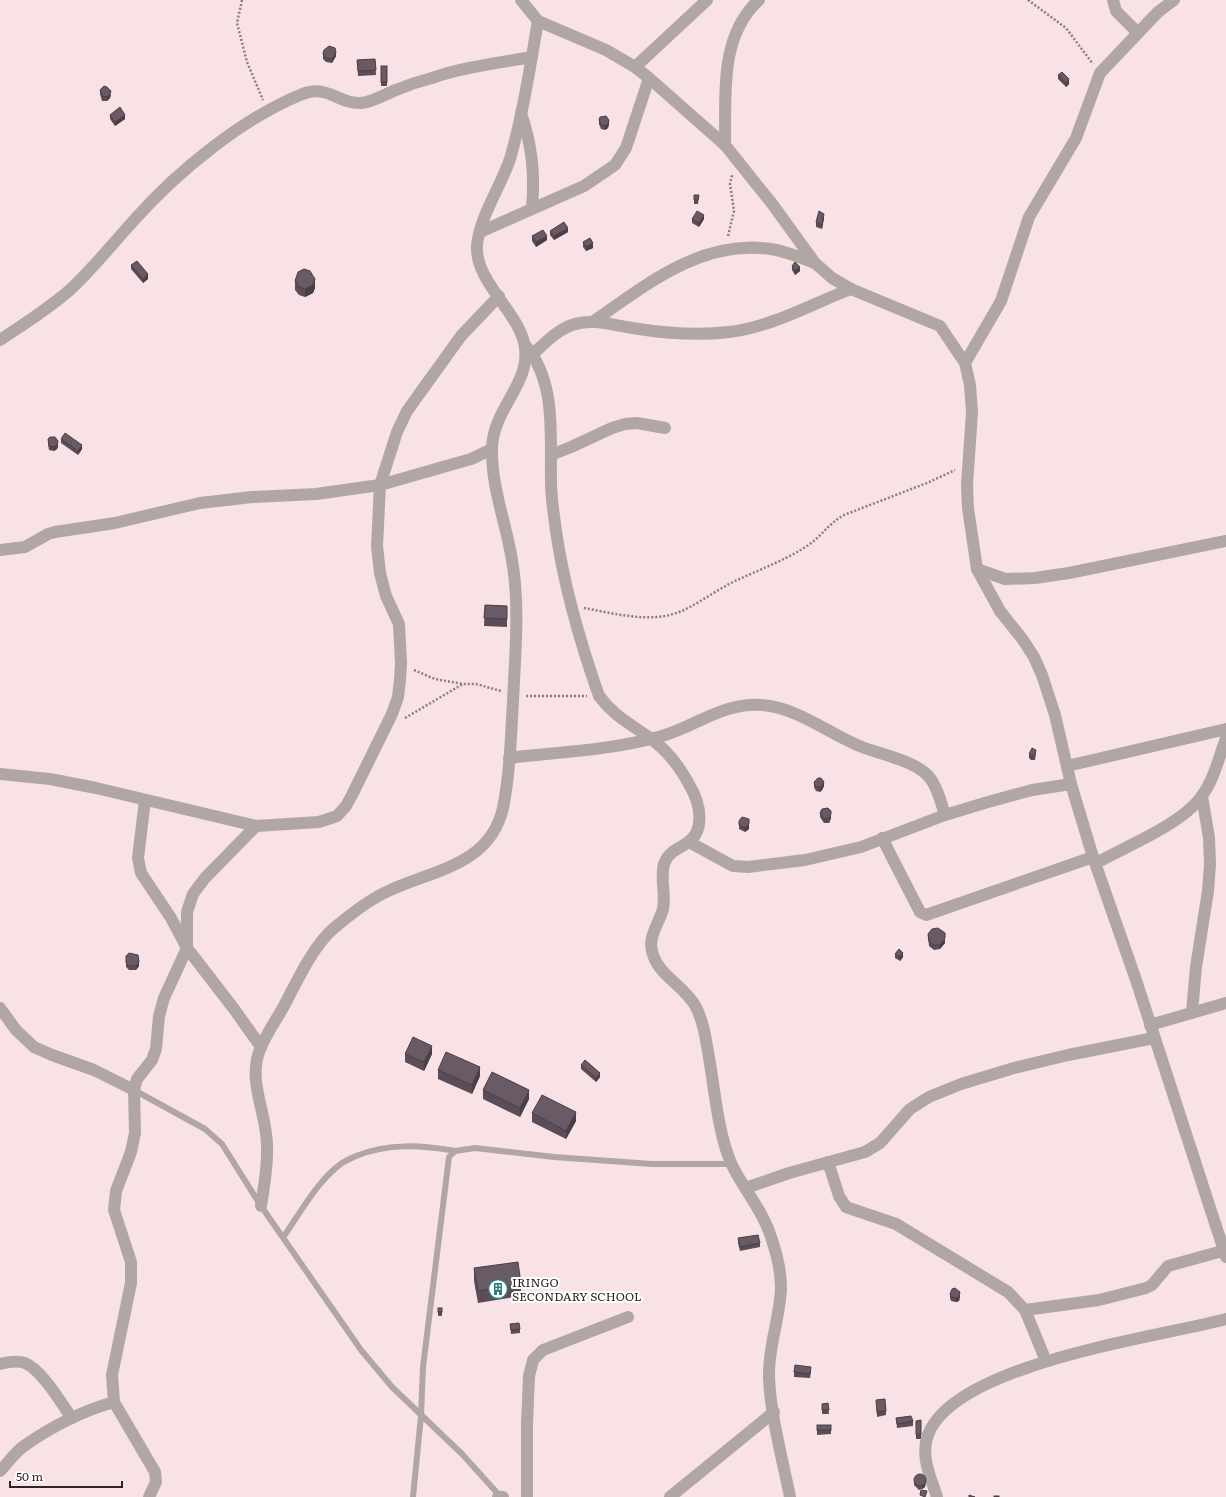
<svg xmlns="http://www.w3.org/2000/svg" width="1226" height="1497" viewBox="0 0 1226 1497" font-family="Literata,serif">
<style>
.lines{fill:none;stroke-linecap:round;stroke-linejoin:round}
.path{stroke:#8b7d7e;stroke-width:2.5;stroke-dasharray:2 2;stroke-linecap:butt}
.lane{stroke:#b0a7a4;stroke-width:6}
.street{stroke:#b0a7a4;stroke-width:12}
.wall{fill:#5a4d57}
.shaded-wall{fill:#4a3f47}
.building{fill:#695a65;stroke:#4a3f47}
.labels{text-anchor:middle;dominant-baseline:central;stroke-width:4;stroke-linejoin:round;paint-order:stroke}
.poi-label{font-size:12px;fill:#2c2425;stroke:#fff;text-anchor:start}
</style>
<rect width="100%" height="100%" fill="#f8e2e5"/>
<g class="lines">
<g class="path">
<path d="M242 0 237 23 247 62 263 100"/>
<path d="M1028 0 1066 28 1093 64"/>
<path d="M728 236 734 211 730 184 732 175"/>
<path d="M584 608C617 614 655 625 686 609 702 601 717 590 733 582 758 570 784 561 807 546 821 537 829 523 844 515L927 483 955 470"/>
<path d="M414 670 435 679 463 684"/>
<path d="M526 696H587"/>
<path d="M405 718 463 684H476L501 691"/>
</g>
<g class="lane">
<path d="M134 1090 205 1129 222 1144 261 1206 361 1350 392 1387 462 1454 500 1496"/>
<path d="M284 1236C301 1212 317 1181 342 1163 346 1160 352 1158 356 1156 388 1143 421 1145 455 1151"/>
<path d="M413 1497 421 1416 423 1367 449 1157 455 1151 475 1148 554 1157 652 1164H732"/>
</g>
<g class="street">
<path d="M521 0 538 21 606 50 635 67 649 78 725 145 773 205 815 263 832 278 851 289 940 326 965 363 970 385 972 412 967 485 968 508 977 569 1000 611 1023 640 1034 657 1042 675 1055 715 1071 784 1093 857 1136 980 1226 1257"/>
<path d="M1113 0 1116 11 1138 33"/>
<path d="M635 67 707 0"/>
<path d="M521 113C532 146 535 173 532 208"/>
<path d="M725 145C726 95 719 36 759 0"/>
<path d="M480 232 584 186 615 165 626 148 649 78"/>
<path d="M594 321C647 284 702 239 771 249 786 251 801 258 815 263"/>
<path d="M0 340C24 324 50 308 72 288 95 266 115 241 136 218 178 171 242 119 300 95 328 83 337 104 361 103 373 102 385 94 396 90 408 85 420 81 432 78 464 67 498 63 532 57"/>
<path d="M525 345C557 382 550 436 551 482 551 498 554 515 556 531 564 586 580 642 599 696 615 717 629 723 650 738 667 750 681 769 690 786 700 803 706 831 687 843 678 849 668 852 664 864 660 878 666 894 663 909 659 923 648 937 652 951 657 975 685 986 696 1007 702 1019 705 1033 707 1046 714 1081 717 1133 732 1165 744 1190 764 1212 772 1240 777 1255 781 1272 781 1288 780 1318 768 1347 769 1377 770 1414 783 1461 790 1497"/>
<path d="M533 354C544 344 557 330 572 325 592 318 611 325 632 328 663 333 697 336 729 332 772 327 811 304 851 289"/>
<path d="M965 363 1001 301 1029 217 1076 138 1100 73 1158 12 1174 0"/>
<path d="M551 455 571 447 612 428 625 424 637 423 665 428"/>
<path d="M0 550 25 547 48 534 55 532 115 523 200 503 252 497 316 494 380 485 471 459 492 449"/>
<path d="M977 569 1005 579 1035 578 1069 573 1226 541"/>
<path d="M509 758C559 752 614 750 662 736 696 726 724 702 762 705 799 708 829 734 862 747 882 755 917 761 930 778 938 788 941 803 945 815"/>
<path d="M1067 766 1226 729"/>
<path d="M0 774 50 779 96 788 256 826 319 822 337 816 346 806 352 795 392 714 398 697 400 680 401 663 399 624 386 596 380 573 377 546 380 485 397 432 407 411 461 336 499 296"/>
<path d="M145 800 138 858 141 873 171 918 187 948 234 1009 261 1047"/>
<path d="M882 838 920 912 926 915 1093 857"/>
<path d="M689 842 733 866 748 867 805 860 861 847 945 815 988 802 1032 790 1071 784"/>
<path d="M1096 863C1125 847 1182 824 1201 797 1214 780 1219 757 1226 738"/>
<path d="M0 1008 16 1030 34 1047 52 1055 94 1070 134 1090"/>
<path d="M1192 1012 1196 967 1208 891 1210 864 1209 838 1202 796"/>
<path d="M1150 1025 1226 1003"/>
<path d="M828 1162 839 1196 846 1207 896 1224 1008 1292 1025 1310 1046 1361"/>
<path d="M746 1188 789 1173 865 1152 880 1143 910 1109 929 1097 961 1084 1014 1068 1068 1055 1154 1038"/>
<path d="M261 1206C264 1186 268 1166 267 1146 267 1112 246 1080 261 1047 267 1033 276 1020 284 1006 297 981 313 946 334 928 350 915 366 902 384 893 429 870 489 868 503 808 510 773 511 736 513 701 515 655 520 606 512 560 506 523 491 486 492 448 493 409 530 384 525 348 521 313 475 283 477 246 479 218 501 186 510 159 523 114 530 67 538 21"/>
<path d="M1025 1310 1099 1300 1146 1288 1152 1285 1168 1266 1226 1250"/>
<path d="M0 1364C8 1362 17 1360 25 1363 42 1370 61 1403 72 1418"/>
<path d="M0 1471C8 1463 15 1452 24 1446 51 1427 82 1411 114 1402"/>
<path d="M149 1497 156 1482 155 1472 114 1402 112 1375 131 1283V1262L114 1210 116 1191 131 1152 135 1133 134 1090 137 1079 152 1060 156 1049 159 1016 164 998 187 948V912L193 894 205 878 256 826"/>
<path d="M498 1497H503"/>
<path d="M527 1497V1424L529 1376 533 1360 543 1350 628 1317"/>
<path d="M670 1497 774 1412"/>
<path d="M937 1497C931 1478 921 1458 927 1438 949 1364 1159 1337 1226 1319"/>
</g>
</g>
<g class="wall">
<path d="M323 54 336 56 332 63 326 62 323 59Z"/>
<path d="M375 59 376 75 358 76 357 60Z"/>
<rect x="381" y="66" width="6" height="20"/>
<path d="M1058 75 1069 84 1066 87 1058 79Z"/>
<path d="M100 90 111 95 110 98 107 101H102L100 94Z"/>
<path d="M110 115 125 119 115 126 110 119Z"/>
<path d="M599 120 609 124 608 128 605 130 601 129 599 124Z"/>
<path d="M694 195H699L698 204H694Z"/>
<path d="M824 218 822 229 816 227V222Z"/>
<path d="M692 219H704L699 227 692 223Z"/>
<path d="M550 231 568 232 554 240 550 235Z"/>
<path d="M532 236 547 240 536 247 532 241Z"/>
<path d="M583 242 593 248 586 251 583 247Z"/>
<path d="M131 265 148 279 143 283 131 269Z"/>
<path d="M792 266 800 271 795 275 792 270Z"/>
<path d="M295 281 315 288 313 293 305 297 299 295 295 290Z"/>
<path d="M48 439 58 446 57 449 54 451 49 450 48 444Z"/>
<path d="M61 439 82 449 78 455 61 443Z"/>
<path d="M485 605 507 606V627L484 626Z"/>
<path d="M1029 754H1036L1035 760H1031L1029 758Z"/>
<path d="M814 782 824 786 822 790 820 792 816 791 814 787Z"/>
<path d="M820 813 831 818 829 823H824L820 817Z"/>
<path d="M739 821 749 829 745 832 739 829Z"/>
<path d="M928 934 945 943 940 949 934 950 929 946Z"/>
<path d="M895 954 903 957 900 961 895 958Z"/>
<path d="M126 956 139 966 136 970H129L126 967Z"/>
<path d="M405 1054H432L424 1071 405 1062Z"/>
<path d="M581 1065 600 1077 596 1082 581 1069Z"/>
<path d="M438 1070 480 1076 472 1094 438 1079Z"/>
<path d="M483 1090 529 1099 520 1117 483 1099Z"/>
<path d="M532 1113 576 1121 566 1139 532 1122Z"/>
<path d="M738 1238 760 1243V1247L740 1251 738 1243Z"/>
<path d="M474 1268 521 1284V1296L478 1303 474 1281Z"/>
<path d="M950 1294 960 1296 959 1301 956 1302 951 1301 950 1298Z"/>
<rect x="438" y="1308" width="4" height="8"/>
<path d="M510 1324 520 1329V1333L511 1334Z"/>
<path d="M794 1372H811L810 1378 794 1377Z"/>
<path d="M876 1400 886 1411V1415L877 1417Z"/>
<path d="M828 1403 829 1414H822V1404Z"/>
<path d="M896 1418 913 1421V1426L897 1428Z"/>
<path d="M921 1420V1439H916V1421Z"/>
<path d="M817 1425H831V1434L817 1435Z"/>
<path d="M914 1481 926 1482 925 1487 922 1489 919 1490 914 1485Z"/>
</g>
<g class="shaded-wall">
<path d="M336 52V56L332 63V59Z"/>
<path d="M1069 79V84L1066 87V83Z"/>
<path d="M111 91 110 98 107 101V97Z"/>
<path d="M125 115V119L115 126V122Z"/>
<path d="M609 120V124L608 128 605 130V126Z"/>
<path d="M824 214V218L822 229V225Z"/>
<path d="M704 215V219L699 227V223Z"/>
<path d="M568 228V232L554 240V236Z"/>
<path d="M547 236V240L536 247V242Z"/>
<path d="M593 243V248L586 251V247Z"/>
<path d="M800 267V271L795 275V271Z"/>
<path d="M148 274V279L143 283V279Z"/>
<path d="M315 279V288L313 293 305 297V289Z"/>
<path d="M58 441V446L57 449 54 451V447Z"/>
<path d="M82 445V449L78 455V451Z"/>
<path d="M824 782V786L822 790 820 792V787Z"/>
<path d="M831 814V818L829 823V818Z"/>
<path d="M749 824V829L745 832V828Z"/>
<path d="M945 938V943L940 949V945Z"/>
<path d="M903 953V957L900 961V957Z"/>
<path d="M139 962V966L136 970V966Z"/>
<path d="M432 1046V1054L424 1071V1062Z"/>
<path d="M480 1067V1076L472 1094V1085Z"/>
<path d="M600 1073V1077L596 1082V1078Z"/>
<path d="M529 1090V1099L520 1117V1108Z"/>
<path d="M576 1112V1121L566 1139V1131Z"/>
<path d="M960 1292V1296L959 1301 956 1302V1298Z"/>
<path d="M926 1478 925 1487 922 1489V1485Z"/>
</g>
<g class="building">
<path d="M329 46 335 48 336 52 332 59 326 58 323 54 324 50Z"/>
<path d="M375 59 376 70 358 71 357 60Z"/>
<rect x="381" y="66" width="6" height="16"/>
<path d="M1062 72 1069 79 1066 83 1058 75Z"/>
<path d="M104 86 107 87 111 91 110 94 107 97 102 96 100 90Z"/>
<path d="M120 107 125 115 115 122 110 115Z"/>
<path d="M606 116 609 120 608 124 605 126 601 125 599 120 600 117Z"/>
<path d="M694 195H699L698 200H694Z"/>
<path d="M697 211 704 215 699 223 692 219Z"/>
<path d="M819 211 824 214 822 225 816 222Z"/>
<path d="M564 222 568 228 554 236 550 231Z"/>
<path d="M543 230 547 236 536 242 532 236Z"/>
<path d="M590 238 593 243 586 247 583 242Z"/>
<path d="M137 261 148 274 143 279 131 265Z"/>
<path d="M795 262 800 267 795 271 792 266Z"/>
<path d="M304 269 310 271 315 279 313 285 305 289 299 287 295 281 298 272Z"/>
<path d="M65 433 82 445 78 451 61 439Z"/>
<path d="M50 437H55L58 441 57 445 54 447 49 446 48 439Z"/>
<path d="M485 605 507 606V619L484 618Z"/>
<path d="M1032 748 1036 750 1035 755 1031 756 1029 754Z"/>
<path d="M818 778H821L824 782 822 786 820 787H816L814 782Z"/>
<path d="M828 808 831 811V814L829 818 824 819 820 813 822 809Z"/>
<path d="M742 817 749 819V824L745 828 739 825V821Z"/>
<path d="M938 928 945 933V938L940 945H934L929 942 928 934 932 929Z"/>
<path d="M899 949 903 953 900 957 895 954Z"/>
<path d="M129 953 138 955 139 962 136 966H129L126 963V956Z"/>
<path d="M413 1037 432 1046 424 1062 405 1054Z"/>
<path d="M446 1052 480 1067 472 1085 438 1070Z"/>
<path d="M585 1060 600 1073 596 1078 581 1065Z"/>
<path d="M492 1072 529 1090 520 1108 483 1090Z"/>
<path d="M542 1095 576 1112 566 1131 532 1113Z"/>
<path d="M758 1235 760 1243 740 1247 738 1238Z"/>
<path d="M518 1262 521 1284 478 1291 474 1268Z"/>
<path d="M955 1288 960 1292 959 1297 956 1298 951 1297 950 1294 952 1289Z"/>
<rect x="438" y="1308" width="4" height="4"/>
<path d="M519 1323 520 1329 511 1330 510 1324Z"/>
<path d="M795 1365 811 1367 810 1374 794 1372Z"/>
<path d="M885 1399 886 1411 877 1412 876 1400Z"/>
<path d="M828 1403 829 1410H822V1404Z"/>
<path d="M911 1416 913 1421 897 1424 896 1418Z"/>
<path d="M921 1420V1435H916V1421Z"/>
<rect x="817" y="1425" width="14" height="5"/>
<circle cx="920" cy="1480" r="6"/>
<path d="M921 1490 927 1491 925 1497 920 1495Z"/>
<path d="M969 1495 975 1497H969Z"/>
<rect x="994" y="1496" width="5" height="1"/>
</g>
<defs>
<g id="building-ring" transform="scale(1)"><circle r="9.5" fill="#fff" stroke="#337c80" stroke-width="1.5"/><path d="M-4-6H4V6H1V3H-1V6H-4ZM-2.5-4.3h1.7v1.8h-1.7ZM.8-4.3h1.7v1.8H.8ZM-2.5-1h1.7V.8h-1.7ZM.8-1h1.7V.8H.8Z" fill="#337c80"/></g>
</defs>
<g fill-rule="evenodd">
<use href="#building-ring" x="498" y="1289"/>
</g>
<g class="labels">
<g class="poi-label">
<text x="512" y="1282">IRINGO<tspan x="512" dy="14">SECONDARY SCHOOL</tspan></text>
</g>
</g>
<path d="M10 1481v6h112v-6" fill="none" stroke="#2c2425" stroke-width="2"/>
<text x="16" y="1481" font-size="12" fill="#2c2425" stroke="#ffffff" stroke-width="3" paint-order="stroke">50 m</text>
</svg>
